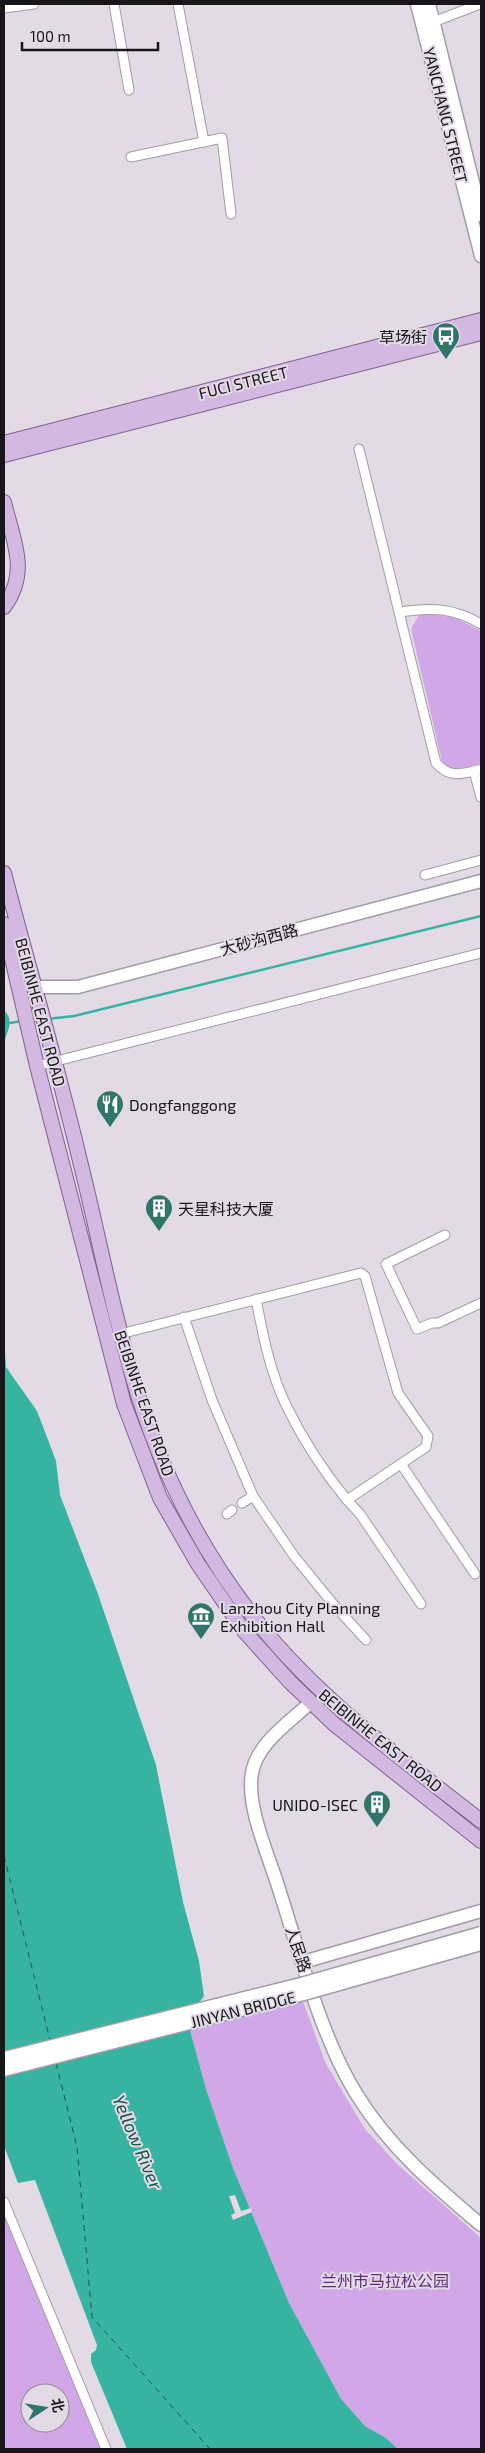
<svg xmlns="http://www.w3.org/2000/svg" width="485" height="2453" viewBox="0 0 485 2453" font-family="'Exo 2','Noto Sans SC',sans-serif">
<style>
.green{fill:#d1a7e8;fill-rule:evenodd}
.water{fill:#37b4a1}
.pier{fill:#e2dbe6}
.lines{fill:none;stroke-linecap:round;stroke-linejoin:round}
.stream{stroke:#37b4a1;stroke-width:2.5}
.ferry{stroke:#20534a;stroke-width:1;stroke-dasharray:6 5;stroke-linecap:butt}
.street-casing{stroke:#a29ca6;stroke-width:11}
.secondary-casing{stroke:#a29ca6;stroke-width:15}
.primary-casing{stroke:#7f618e;stroke-width:16}
.street{stroke:#fff;stroke-width:9}
.secondary{stroke:#fff;stroke-width:12}
.primary{stroke:#d3b9e1;stroke-width:14}
.secondary-bridge-casing{stroke:#a29ca6;stroke-width:15;stroke-linecap:butt}
.secondary-bridge{stroke:#fff;stroke-width:12}
.labels{text-anchor:middle;dominant-baseline:central;stroke-width:4;stroke-linejoin:round;paint-order:stroke}
.street-label{font-size:16px;fill:#18161a;stroke:#e2dbe6}
.poi-label{font-size:16px;fill:#18161a;stroke:#e2dbe6;text-anchor:start}
.park-label{font-size:16px;fill:#642b7e;stroke:#e2dbe6}
.water-label{font-size:18px;font-style:italic;fill:#20534a;stroke:#e2dbe6}
</style>
<rect width="100%" height="100%" fill="#e2dbe6"/>
<g class="green">
<path d="M420 613 456 618 481 631V763C464 769 456 776 442 761L411 629Z"/>
<path d="M283 1981 288 1995 300 1993 326 2064 365 2129 397 2164 481 2238V2449H398L386 2438 365 2426 341 2400 289 2303 233 2168 206 2089 187 2019 267 2000 263 1986Z"/>
<path d="M4 2192 66 2341 107 2449H4ZM30 2393H60V2423H30Z"/>
</g>
<g class="water">
<path d="M4 1011C15 1019 7 1032 4 1043Z"/>
<path d="M4 1335 6 1367 37 1411 56 1461 60 1495 98 1594 156 1765 183 1902 199 1961 204 1996 187 2019 206 2089 233 2168 289 2303 341 2399 365 2426 386 2438 398 2449H127L91 2362V2354L96 2350 97 2345 35 2180 18 2183 4 2146Z"/>
</g>
<path class="pier" d="M235 2195 241 2211 251 2208 252 2212 233 2220 231 2215 235 2213 229 2196Z"/>
<g class="lines">
<g class="stream">
<path d="M47 1019 74 1016 481 916"/>
<path d="M4 1024 22 1021"/>
</g>
<g class="ferry">
<path d="M4 1856 50 2040"/>
<path d="M56 2063 77 2147 92 2317 210 2449"/>
</g>
<g class="street-casing">
<g id="street">
<path d="M114 4 129 90"/>
<path d="M178 4 204 142"/>
<path d="M4 8 34 4"/>
<path d="M433 22 480 4"/>
<path d="M131 157 222 138 231 214"/>
<path d="M359 449 436 763C450 779 463 774 481 769"/>
<path d="M400 612C431 607 454 608 481 624"/>
<path d="M474 771 481 797"/>
<path d="M425 875 481 860"/>
<path d="M37 1066 481 953"/>
<path d="M445 1235 386 1264 417 1329 432 1323H438L481 1303"/>
<path d="M184 1317 212 1400 253 1496 294 1556 334 1605 366 1640"/>
<path d="M120 1334 361 1273 365 1276 398 1393 428 1436 426 1447 347 1500C324 1472 303 1440 287 1407 270 1373 263 1335 256 1299"/>
<path d="M401 1464 475 1574"/>
<path d="M347 1500 360 1514 421 1604"/>
<path d="M242 1503 253 1496"/>
<path d="M227 1514 232 1510"/>
<path d="M4 2202 106 2449"/>
</g>
</g>
<g class="secondary-casing">
<g id="secondary">
<path d="M417 4 481 256"/>
<path d="M429 4 481 215"/>
<path d="M35 987H78L481 881"/>
<path d="M311 1702C290 1722 257 1743 252 1773 246 1806 268 1854 278 1886 299 1951 321 2038 357 2095 389 2147 435 2186 481 2225"/>
<path d="M303 1962 481 1911"/>
</g>
</g>
<g class="primary-casing">
<g id="primary">
<path d="M4 443 481 320"/>
<path d="M4 455 481 333"/>
<path d="M4 502C13 541 30 571 4 607"/>
<path d="M4 873C29 969 57 1064 80 1161 98 1232 111 1305 132 1375 158 1465 200 1551 259 1624 322 1702 403 1760 481 1821"/>
<path d="M4 924 37 1066 124 1404 160 1498 198 1564 244 1631 290 1682 334 1724 481 1841"/>
</g>
</g>
<use href="#street" class="street"/>
<use href="#secondary" class="secondary"/>
<use href="#primary" class="primary"/>
<g class="secondary-bridge-casing">
<g id="secondary-bridge">
<path d="M4 2058 301 1984 481 1933"/>
<path d="M4 2070 304 1994 481 1944"/>
</g>
</g>
<use href="#secondary-bridge" class="secondary-bridge"/>
</g>
<defs>
<g id="bus-pin" transform="scale(1.4375)"><path d="M0 17L-7.5 6A9.5 9.5 0 1 1 7.5 6Z" fill="#30756a" stroke="#e2dbe6"/><path d="M-5-6H5V4H4V6H2V4H-2V6H-4V4H-5ZM-3.5-4V0h7V-4ZM-3.5 1.2v1.5H-2V1.2ZM2 1.2v1.5H3.5V1.2Z" fill="#fff"/></g>
<g id="restaurant-pin" transform="scale(1.4375)"><path d="M0 17L-7.5 6A9.5 9.5 0 1 1 7.5 6Z" fill="#30756a" stroke="#e2dbe6"/><path d="M-5-6h1v4h1v-4h1v4h1v-4h1v5L-1.5 .5V6h-2V.5L-5-1ZM5-6V6H3V1.5H1.5Q1.5-4 5-6Z" fill="#fff"/></g>
<g id="building-pin" transform="scale(1.4375)"><path d="M0 17L-7.5 6A9.5 9.5 0 1 1 7.5 6Z" fill="#30756a" stroke="#e2dbe6"/><path d="M-4-6H4V6H1V3H-1V6H-4ZM-2.5-4.3h1.7v1.8h-1.7ZM.8-4.3h1.7v1.8H.8ZM-2.5-1h1.7V.8h-1.7ZM.8-1h1.7V.8H.8Z" fill="#fff"/></g>
<g id="museum-pin" transform="scale(1.4375)"><path d="M0 17L-7.5 6A9.5 9.5 0 1 1 7.5 6Z" fill="#30756a" stroke="#e2dbe6"/><path d="M0-6L6-3V-2H-6V-3ZM-5-1h2V3h-2ZM-1-1h2V3h-2ZM3-1h2V3H3ZM-6 4H6V6H-6Z" fill="#fff"/></g>
</defs>
<g fill-rule="evenodd">
<use href="#bus-pin" x="446" y="336"/>
<use href="#restaurant-pin" x="110" y="1104"/>
<use href="#building-pin" x="159" y="1208"/>
<use href="#museum-pin" x="201" y="1616"/>
<use href="#building-pin" x="377" y="1804"/>
</g>
<g class="labels">
<g class="street-label">
<text transform="translate(446 115) rotate(76)">YANCHANG STREET</text>
<text transform="translate(243 382) rotate(-14)">FUCI STREET</text>
<text transform="translate(259 939) rotate(-15)">大砂沟西路</text>
<text transform="translate(41 1012) rotate(75)">BEIBINHE EAST ROAD</text>
<text transform="translate(145 1403) rotate(71)">BEIBINHE EAST ROAD</text>
<text transform="translate(381 1740) rotate(39)">BEIBINHE EAST ROAD</text>
<text transform="translate(299 1949) rotate(72)">人民路</text>
<text transform="translate(243 2009) rotate(-14)">JINYAN BRIDGE</text>
</g>
<g class="poi-label">
<text x="427" y="336" text-anchor="end">草场街</text>
<text x="129" y="1104">Dongfanggong</text>
<text x="178" y="1208">天星科技大厦</text>
<text x="220" y="1607">Lanzhou City Planning<tspan x="220" dy="18">Exhibition Hall</tspan></text>
<text x="358" y="1804" text-anchor="end">UNIDO-ISEC</text>
</g>
<g class="park-label">
<text x="385" y="2280">兰州市马拉松公园</text>
</g>
<g class="water-label">
<text transform="translate(138 2142) rotate(67)">Yellow River</text>
</g>
</g>
<rect width="485" height="2453" fill="none" stroke="#18161a" stroke-width="10"/>
<g transform="translate(45 2408) rotate(78)"><circle r="24" fill="#e2dbe6" stroke="#918c94"/>
<path d="M0-4L9 19L0 12L-9 19Z" fill="#30756a"/>
<text y="-8" font-size="14" font-weight="bold" text-anchor="middle" fill="#18161a">北</text>
</g>
<path d="M22 42v8h136v-8" fill="none" stroke="#18161a" stroke-width="2.5"/>
<text x="30" y="42" font-size="15" fill="#18161a" stroke="#e2dbe6" stroke-width="4" paint-order="stroke">100 m</text>
</svg>
